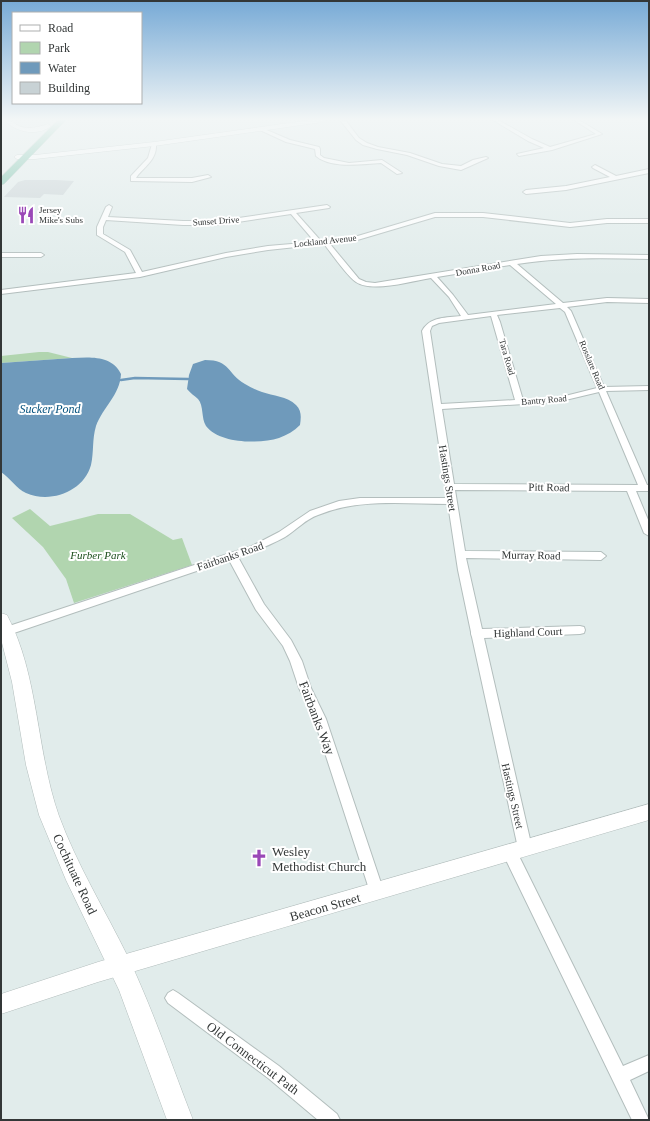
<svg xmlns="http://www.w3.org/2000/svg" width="650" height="1121" viewBox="0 0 650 1121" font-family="Georgia,serif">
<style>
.green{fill:#b1d5af}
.water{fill:#6f9abb}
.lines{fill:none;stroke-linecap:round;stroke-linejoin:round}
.stream{stroke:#6f9abb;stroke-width:2.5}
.building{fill:#c8d2d5}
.minor-casing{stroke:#b3bebd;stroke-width:2}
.tertiary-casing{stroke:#b3bebd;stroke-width:1}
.secondary-casing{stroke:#b3bebd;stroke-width:1}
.trunk-casing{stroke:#c6c7c7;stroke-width:1}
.minor{fill:#fff;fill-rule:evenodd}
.tertiary{fill:#fff;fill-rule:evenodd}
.secondary{fill:#fff;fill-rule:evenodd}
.trunk{fill:#6cbca2;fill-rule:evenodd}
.labels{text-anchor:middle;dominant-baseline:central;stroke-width:4;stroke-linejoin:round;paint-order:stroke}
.far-poi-label{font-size:9px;fill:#333737;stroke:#fff;text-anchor:start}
.far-street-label{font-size:9px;fill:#333737;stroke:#fff}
.street-label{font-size:11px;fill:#333737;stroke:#fff}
.park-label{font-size:11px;font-style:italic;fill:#1a4d1a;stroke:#fff}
.water-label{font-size:12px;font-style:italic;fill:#06537f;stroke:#fff}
.near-street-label{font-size:13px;fill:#333737;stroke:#fff}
.near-poi-label{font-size:13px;fill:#333737;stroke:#fff;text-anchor:start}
</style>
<rect width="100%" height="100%" fill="#e1eceb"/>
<g class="green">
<path d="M39 352H48L72 358 1 363V356Z"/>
<path d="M30 509 50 526 98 514H130L173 540 182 538 192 565 74 603 66 579 43 547 12 518Z"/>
</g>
<g class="water">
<path d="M72 358C90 357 112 355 121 374 120 395 103 407 96 426 92 439 94 452 91 465 84 491 51 504 26 493 17 489 10 478 1 472V363Z"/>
<path d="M205 360C231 360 227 374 245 384 250 387 256 390 262 392 273 396 287 396 296 405 302 411 301 418 300 425 294 431 287 435 279 438 259 444 220 444 206 426 201 418 204 406 198 399 195 396 190 393 187 389L189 375 193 364Z"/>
</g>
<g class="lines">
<path class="stream" d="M121 380 135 378 188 379"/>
</g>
<path class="building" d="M25 180H56L74 181 63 195 44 194 40 198 4 197 18 182Z"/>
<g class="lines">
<g class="minor-casing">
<g id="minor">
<path d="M340 120 346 121 359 138 367 143 378 147 410 153 442 164 461 166 473 160 486 157 488 158 461 170 439 166 407 155 377 149 363 145 356 140Z"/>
<path d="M493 120H498L532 139 550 147 596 134 574 120H579L602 134 552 150 519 156 517 154 544 148 528 141Z"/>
<path d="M262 128 290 140 319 147 320 149V155L324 158 349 163 382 160 402 173 397 174 381 163C362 164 331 169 316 156L315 149 286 142 260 130Z"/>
<path d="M154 143 156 144C157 161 143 167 136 178H192L208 175 211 177 192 182 131 181V176L148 158 152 144Z"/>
<path d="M595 165 616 176 649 169V173L566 190 526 194 523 192 526 190 566 186 610 177 593 168 592 167Z"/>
<path d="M109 205 112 207 108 217 183 221H218L327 205 330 207 329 208 296 213 321 241 351 238 435 213H483L570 223 607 219H649V223H607L570 227 483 217H435L354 241 330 244 359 279 366 282 375 283 541 256 577 254 649 255V259C605 258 561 257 517 264L563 303 607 298 649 299V303L607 302 567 307 571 311 604 387 649 386V390L606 391 647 485H649V491H636L649 522V536L644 533 627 491 455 490 465 551 601 552 606 556 601 560 466 558 482 629 580 626 584 627 585 630 584 633 580 634 484 638 532 848 530 853 525 855 520 853 518 848 472 637 471 634V632L458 570 448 504C405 504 359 498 318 515 306 519 296 530 285 537 270 545 254 552 238 557L264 604 291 640 302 661 311 688 326 719 384 892 382 897 377 899 372 897 370 892 314 719 299 688 290 661 283 646 256 610 229 560 11 634 7 635 3 634 2 631 3 628 252 546 279 532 310 511 339 501 360 498H447L422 331C430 316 447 318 461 316L449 297 431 278C412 281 372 293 356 282 347 276 332 254 324 244L268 250 226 257 140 277 1 294V290L136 273 125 252 97 235V227L106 207ZM291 214 315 242 268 246 226 253 142 272 130 250 103 234V227L106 220 183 225H218ZM510 265 556 304 468 315 453 295 437 277ZM560 308 565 312 597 388 557 398 523 400 500 322 497 315ZM491 316 515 400 441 404 430 331 432 326 439 323ZM599 392 638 485 454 484 442 409 557 402Z"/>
<path d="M1 253H41L44 255 41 257H1Z"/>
<path d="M510 846 515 848 623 1066 649 1055V1071L630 1080 649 1120H632L505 858 503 853 505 848Z"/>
<path d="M173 990 178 993 279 1066 337 1114 340 1120H318L268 1078 168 1003 165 998 168 993Z"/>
</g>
</g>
<g class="tertiary-casing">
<g id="tertiary">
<path d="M4 120C11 120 13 123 19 126 29 130 38 127 48 124L51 126C37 137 15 132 4 120Z"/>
<path d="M311 120H326L323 122 154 146 35 159H17L14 157 17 155H35L154 142Z"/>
<path d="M649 804V820L98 982 1 1014V994L98 962Z"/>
</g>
</g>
<g class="secondary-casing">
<path id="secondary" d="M1 613 7 615C39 675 36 751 59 816 77 865 105 910 128 957 153 1010 172 1066 193 1120H167L119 990 66 880 39 815 26 765 12 682 1 639Z"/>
</g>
<g class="trunk-casing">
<path id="trunk" d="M58 120H66L4 184 1 185V177Z"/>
</g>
<use href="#minor" class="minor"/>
<use href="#tertiary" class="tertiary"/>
<use href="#secondary" class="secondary"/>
<use href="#trunk" class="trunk"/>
</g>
<linearGradient id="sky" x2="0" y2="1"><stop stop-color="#77aad6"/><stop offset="0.43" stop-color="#f2f6f6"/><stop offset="1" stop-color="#f2f6f6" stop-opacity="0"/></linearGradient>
<rect width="650" height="277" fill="url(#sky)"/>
<defs>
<g id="restaurant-bare" transform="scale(1.38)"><path d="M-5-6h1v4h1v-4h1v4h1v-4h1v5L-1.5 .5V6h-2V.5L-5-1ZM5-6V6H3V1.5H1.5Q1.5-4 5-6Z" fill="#9a48b7" stroke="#fff" stroke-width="2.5" paint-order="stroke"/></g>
<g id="church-bare" transform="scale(1.38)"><path d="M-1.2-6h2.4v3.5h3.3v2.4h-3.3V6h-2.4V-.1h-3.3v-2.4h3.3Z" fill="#9a48b7" stroke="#fff" stroke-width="2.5" paint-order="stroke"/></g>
</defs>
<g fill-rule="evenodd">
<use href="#restaurant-bare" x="26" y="215"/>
<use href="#church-bare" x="259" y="858"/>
</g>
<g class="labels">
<g class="far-poi-label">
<text x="39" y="210">Jersey<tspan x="39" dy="10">Mike's Subs</tspan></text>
</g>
<g class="far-street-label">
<text transform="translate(216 221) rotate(-4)">Sunset Drive</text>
<text transform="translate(325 241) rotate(-6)">Lockland Avenue</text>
<text transform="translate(478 269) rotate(-10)">Donna Road</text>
<text transform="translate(507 357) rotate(74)">Tara Road</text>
<text transform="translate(592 365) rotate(67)">Rosslare Road</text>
<text transform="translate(544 400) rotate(-5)">Bantry Road</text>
</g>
<g class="street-label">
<text transform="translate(448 478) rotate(81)">Hastings Street</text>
<text transform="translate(549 487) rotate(1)">Pitt Road</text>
<text transform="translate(531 555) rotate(1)">Murray Road</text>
<text transform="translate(230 556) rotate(-19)">Fairbanks Road</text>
<text transform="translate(528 632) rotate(-2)">Highland Court</text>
<text transform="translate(513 796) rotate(77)">Hastings Street</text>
</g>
<g class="park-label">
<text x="98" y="555">Furber Park</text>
</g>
<g class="water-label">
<text x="50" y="409">Sucker Pond</text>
</g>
<g class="near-street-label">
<text transform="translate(317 718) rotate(69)">Fairbanks Way</text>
<text transform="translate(75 874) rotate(65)">Cochituate Road</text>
<text transform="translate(325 907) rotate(-16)">Beacon Street</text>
<text transform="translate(253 1058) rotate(37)">Old Connecticut Path</text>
</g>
<g class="near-poi-label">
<text x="272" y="851">Wesley<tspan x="272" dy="15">Methodist Church</tspan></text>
</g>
</g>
<rect width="650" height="1121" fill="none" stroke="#333737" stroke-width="4"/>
<rect x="12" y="12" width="130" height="92" fill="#ffffff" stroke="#adafaf"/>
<rect x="20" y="25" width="20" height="6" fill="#ffffff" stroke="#adafaf"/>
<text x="48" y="32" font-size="12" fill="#333737">Road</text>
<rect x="20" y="42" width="20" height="12" fill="#b1d5af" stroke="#adafaf"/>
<text x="48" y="52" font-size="12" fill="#333737">Park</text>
<rect x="20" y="62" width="20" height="12" fill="#6f9abb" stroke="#adafaf"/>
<text x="48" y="72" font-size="12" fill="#333737">Water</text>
<rect x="20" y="82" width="20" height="12" fill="#c8d2d5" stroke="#adafaf"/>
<text x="48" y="92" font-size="12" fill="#333737">Building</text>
</svg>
